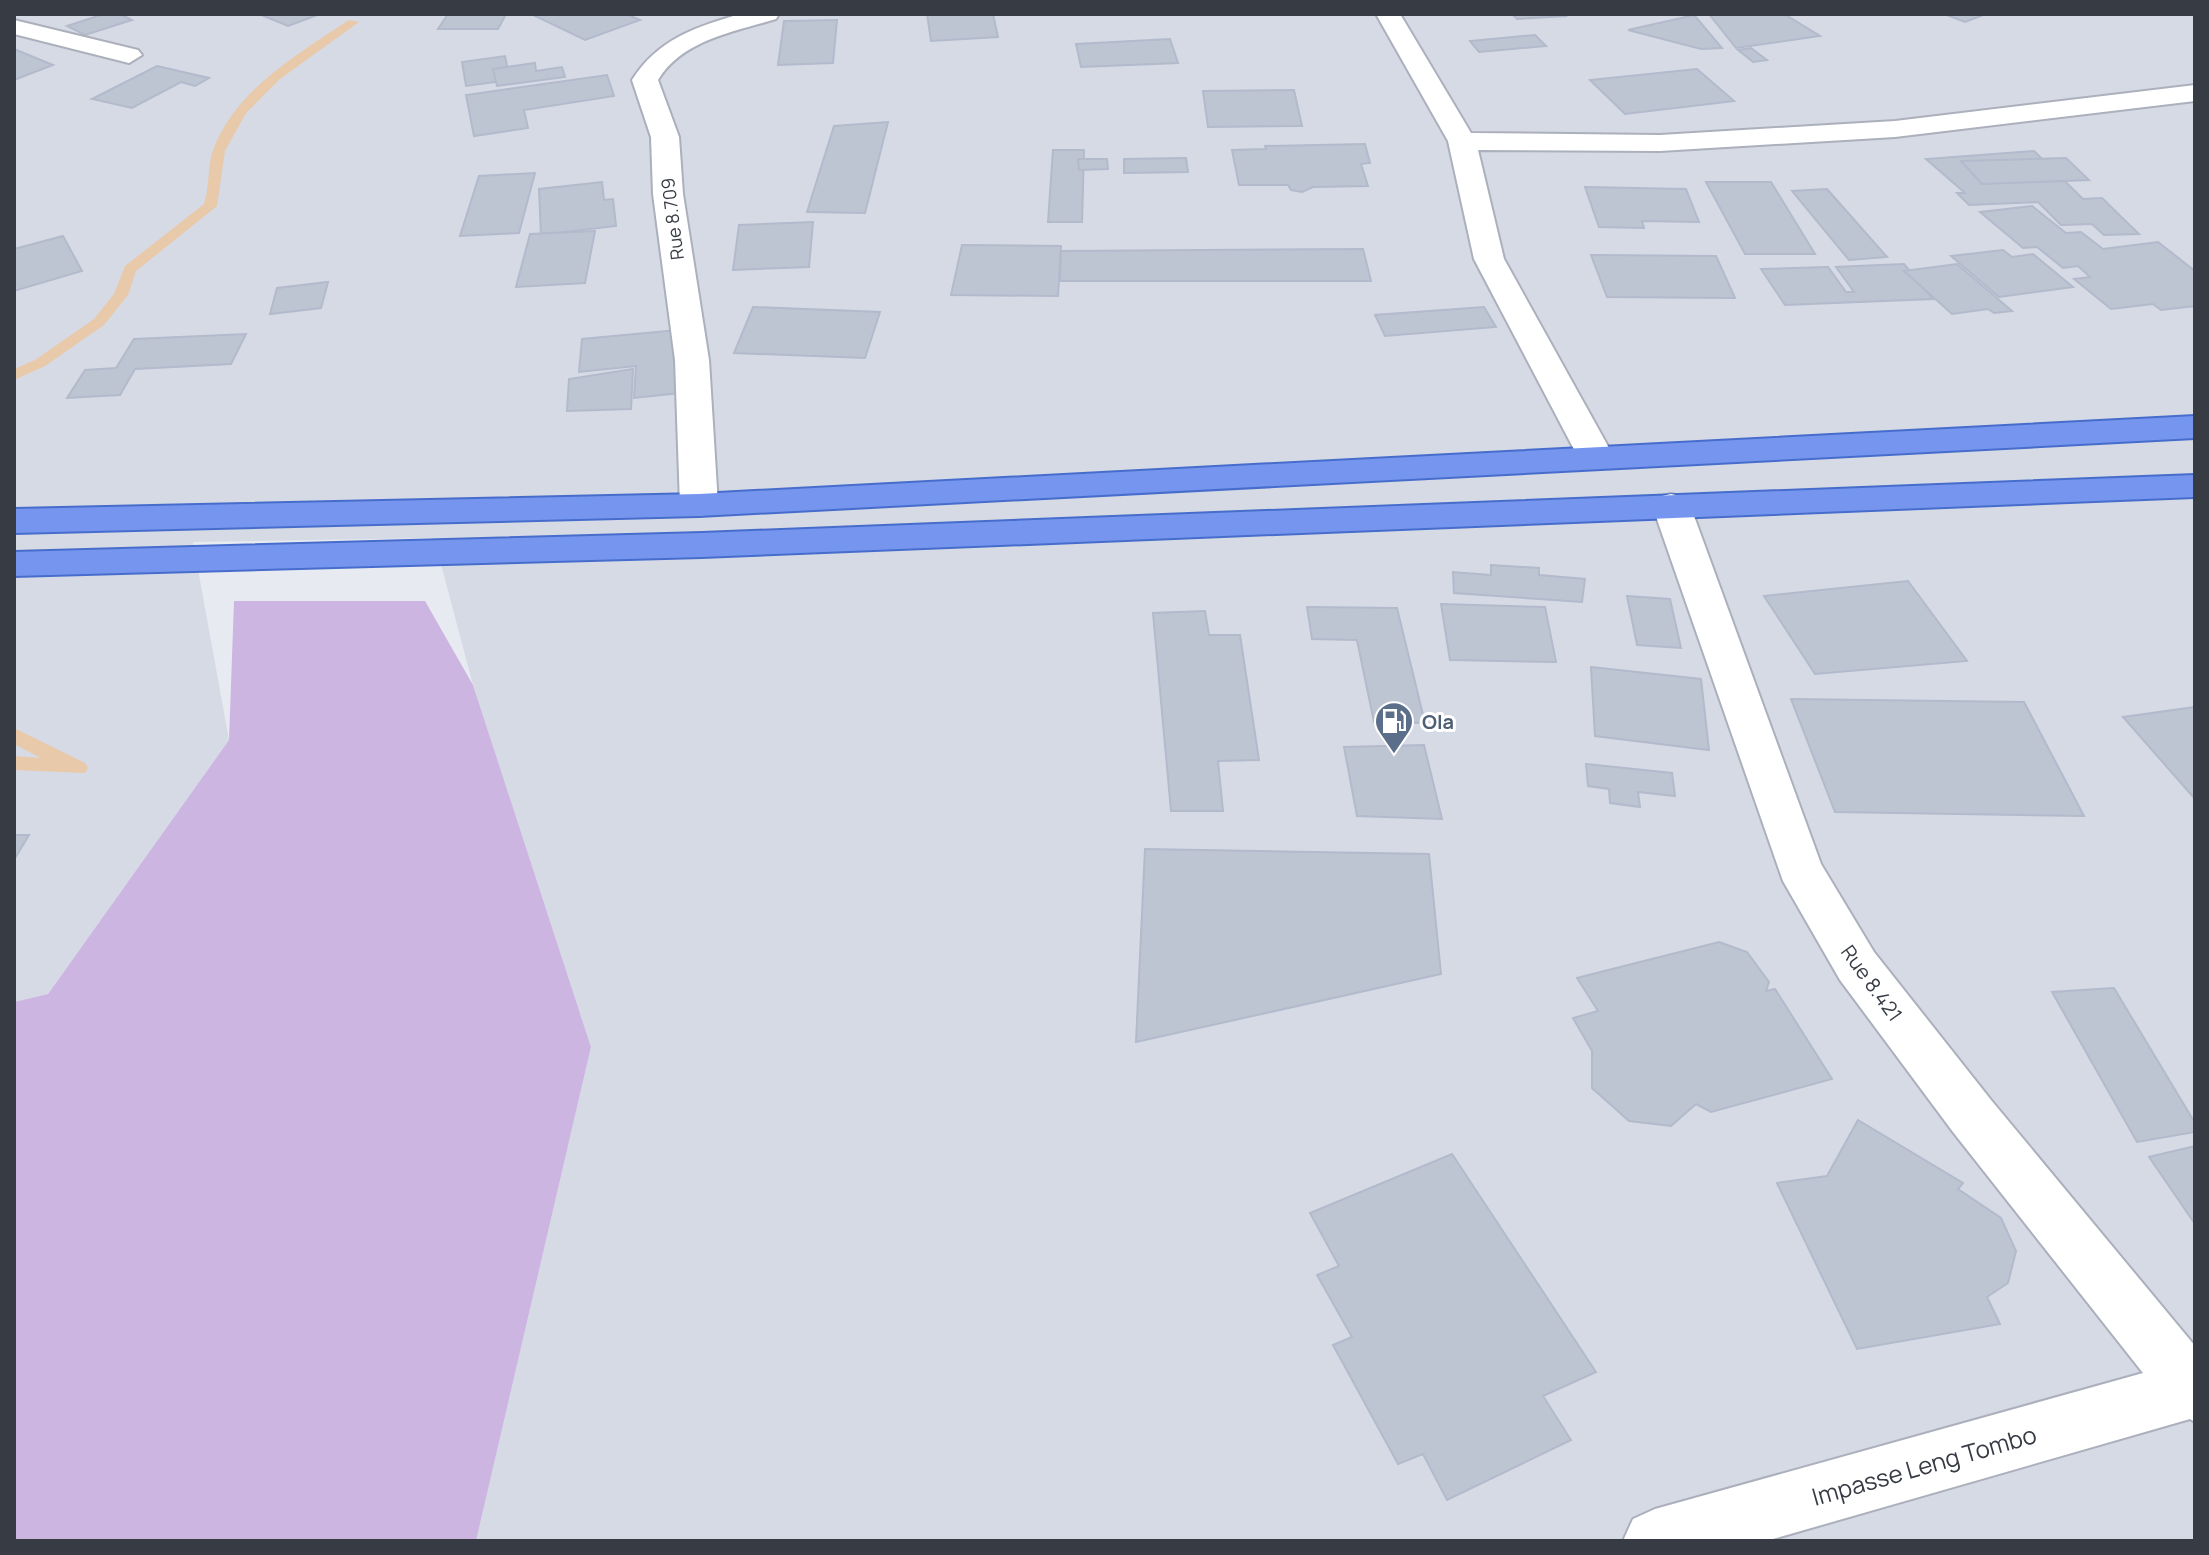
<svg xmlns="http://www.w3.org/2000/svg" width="2209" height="1555" viewBox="0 0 2209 1555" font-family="Manrope,sans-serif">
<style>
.residential{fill:#d6dae5}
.green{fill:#cdb5e2}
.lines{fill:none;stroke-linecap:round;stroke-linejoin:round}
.stream{fill:#e8c9aa;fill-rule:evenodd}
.building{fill:#bec5d2;stroke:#b2bacc;stroke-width:2}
.minor-casing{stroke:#abb0bc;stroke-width:4}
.highway-casing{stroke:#476dcc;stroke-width:4}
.minor{fill:#fff;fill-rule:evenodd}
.highway{fill:#7695ee;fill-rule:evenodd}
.labels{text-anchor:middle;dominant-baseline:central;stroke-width:6;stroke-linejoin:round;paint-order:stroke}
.far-street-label{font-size:18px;fill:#373b44;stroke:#fff}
.service-label{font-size:20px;font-weight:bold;fill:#4e5e75;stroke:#fff;text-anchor:start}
.street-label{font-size:20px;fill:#373b44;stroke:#fff}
.near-street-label{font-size:24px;fill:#373b44;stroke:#fff}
</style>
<rect width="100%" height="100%" fill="#e8eaf2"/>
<path class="residential" d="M14 14H2195V1541H476L591 1047 473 685 434 538 193 542 229 740 48 994 14 1002Z"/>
<path class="green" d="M234 601H425L473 685 591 1047 476 1541H14V1002L48 994 229 740Z"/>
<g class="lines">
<g class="stream">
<path d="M349 20 359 22 280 79 246 113 225 151 217 206 136 271 128 295 104 325 45 366 14 380V369L35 360 94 319 114 294 125 266 204 204C210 186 207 167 213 150 236 89 298 54 349 20Z"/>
<path d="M14 728 85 763 88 768 85 773 14 770V756L41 758 14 744Z"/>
</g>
</g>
<g class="building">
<path d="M104 14H120L132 20 85 35 67 26Z"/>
<path d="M259 14H320L288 26Z"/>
<path d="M448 14H506L498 29H438Z"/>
<path d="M541 14H626L640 20 585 40 535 16Z"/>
<path d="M927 14H993L998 37 931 41Z"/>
<path d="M1512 14H1565L1566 16 1517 19Z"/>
<path d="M1709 14H1784L1820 36 1736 48Z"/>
<path d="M1944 14H1986L1965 22Z"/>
<path d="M1694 15 1722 48 1701 49 1628 30Z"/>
<path d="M837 20 833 63 778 65 784 21Z"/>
<path d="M1535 35 1546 46 1479 52 1470 41Z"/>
<path d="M1170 39 1178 63 1081 67 1076 44Z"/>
<path d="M1751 48 1767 60 1753 62 1738 50Z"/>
<path d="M14 49 53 65 14 80Z"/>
<path d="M505 56 510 80 466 86 462 62Z"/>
<path d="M535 63 536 71 562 67 565 77 497 86 493 69Z"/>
<path d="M157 66 209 78 195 86 181 82 132 108 92 99Z"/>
<path d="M1697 69 1734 101 1625 114 1590 80Z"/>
<path d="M607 75 614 96 524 110 528 128 474 136 466 95Z"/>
<path d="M1294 90 1302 126 1208 127 1203 91Z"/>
<path d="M888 122 865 213 807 212 834 126Z"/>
<path d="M1365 144 1370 163 1361 164 1368 186 1313 187 1302 192 1291 190 1288 185H1239L1232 150 1266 149 1265 146Z"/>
<path d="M1053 150H1084L1082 222H1048Z"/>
<path d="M2034 151 2083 199 2102 198 2139 234 2104 235 2092 224 2061 225 2038 202 1969 205 1957 193H1965L1926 159Z"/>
<path d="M1186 158 1188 172 1124 173V159Z"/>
<path d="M2066 158 2089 180 1982 184 1961 161Z"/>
<path d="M1078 159H1107L1108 169 1079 170Z"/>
<path d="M535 173 519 233 460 236 479 176Z"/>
<path d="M602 182 604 200 613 199 616 226 541 235 539 189Z"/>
<path d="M1706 182H1771L1815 254H1745Z"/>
<path d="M1585 187 1686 189 1699 222 1642 221 1644 228 1599 227Z"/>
<path d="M1827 189 1887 257 1849 260 1792 191Z"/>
<path d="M2032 206 2066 233 2081 232 2103 249 2158 242 2195 271V306L2161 310 2153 304 2111 309 2074 279 2090 277 2078 266 2063 268 2037 247 2023 248 1980 212Z"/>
<path d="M813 222 809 267 733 270 739 225Z"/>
<path d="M595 231 585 283 516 287 530 234Z"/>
<path d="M63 236 82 271 14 291V249Z"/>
<path d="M962 245 1061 246 1058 296 951 295Z"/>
<path d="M1363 249 1371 281H1060L1061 251Z"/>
<path d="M2003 250 2012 257 2033 254 2073 287 1999 297 1951 256Z"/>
<path d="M1591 255 1716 256 1735 298 1607 297Z"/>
<path d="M1904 264 1933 299 1785 305 1761 269 1828 267 1846 292H1854L1836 267Z"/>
<path d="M1957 264 2012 311 1994 313 1988 309 1952 314 1904 271Z"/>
<path d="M328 282 321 308 270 314 277 288Z"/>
<path d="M753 307 880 312 865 358 734 353Z"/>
<path d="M1484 307 1496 327 1385 336 1375 315Z"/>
<path d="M688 329 690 392 634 398 636 366 579 372 582 339Z"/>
<path d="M246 334 231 364 135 369 120 395 67 398 85 370 116 368 134 339Z"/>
<path d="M633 369 631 409 567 411 569 379Z"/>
<path d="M1491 565 1539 568V575L1585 579 1582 602 1454 593 1453 572 1491 575Z"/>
<path d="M1908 581 1967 661 1815 674 1764 596Z"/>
<path d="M1627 596 1670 599 1681 648 1637 645Z"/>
<path d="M1441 604 1545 607 1556 662 1450 660Z"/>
<path d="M1307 607 1397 608 1425 723 1374 722 1357 640 1312 639Z"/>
<path d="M1205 611 1209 635H1240L1259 760 1218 761 1223 811H1171L1153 613Z"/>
<path d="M1591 667 1701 679 1709 750 1595 736Z"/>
<path d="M1791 699 2024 702 2084 816 1835 812Z"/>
<path d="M2195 707V799L2123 717Z"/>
<path d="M1424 745 1442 819 1357 816 1344 747Z"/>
<path d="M1586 764 1672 773 1675 796 1638 792 1640 807 1610 803 1609 789 1588 786Z"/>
<path d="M14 835H29L14 860Z"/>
<path d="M1145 849 1429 854 1441 974 1136 1042Z"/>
<path d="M1719 942 1747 952 1769 982 1766 991 1775 989 1832 1079 1711 1112 1696 1104 1671 1126 1629 1121 1592 1088V1051L1573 1018 1598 1011 1577 978Z"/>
<path d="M2114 988 2195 1123V1132L2137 1142 2052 992Z"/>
<path d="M1858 1120 1963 1183 1958 1189 2001 1218 2016 1251 2008 1283 1987 1297 2000 1324 1857 1349 1777 1183 1827 1176Z"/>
<path d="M2195 1146V1224L2149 1157Z"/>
<path d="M1452 1154 1596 1372 1543 1396 1571 1440 1447 1500 1423 1454 1398 1464 1333 1345 1352 1337 1317 1275 1339 1266 1310 1213Z"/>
</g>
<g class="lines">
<g class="minor-casing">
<g id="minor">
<path d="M740 14H779L776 19C734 32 682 40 658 80L679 137 683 194 709 360 718 505 712 513 699 516 686 513 680 505 675 360 653 194 651 137 632 80C658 39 696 27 740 14Z"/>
<path d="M1376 14H1400L1471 133 1660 135 1895 121 2195 85V101L1895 137 1660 151 1478 150 1504 259 1614 457 1609 465 1596 468 1583 465 1578 457 1474 259 1448 141Z"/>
<path d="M14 20 138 50 142 55 129 63 14 34Z"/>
<path d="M1671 494 1684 497 1690 505 1821 864 1874 952 1991 1100 2195 1346V1422L2190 1419 1766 1541H1623L1633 1519 1655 1509 2143 1373 1953 1132 1840 980 1783 881 1652 505 1658 497Z"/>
</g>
</g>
<g class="highway-casing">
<g id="highway">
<path d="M2195 416V438L699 516 14 533V509L699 494Z"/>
<path d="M2195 475V497L702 557 14 576V552L702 533Z"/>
</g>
</g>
<use href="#minor" class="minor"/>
<use href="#highway" class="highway"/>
</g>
<defs>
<g id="fuel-pin" transform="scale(2)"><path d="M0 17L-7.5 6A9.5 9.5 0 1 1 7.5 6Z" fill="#5c6f8a" stroke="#fff"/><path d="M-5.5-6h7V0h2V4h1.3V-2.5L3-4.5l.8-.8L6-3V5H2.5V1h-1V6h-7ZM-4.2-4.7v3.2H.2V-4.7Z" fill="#fff"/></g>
</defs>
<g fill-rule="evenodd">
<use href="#fuel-pin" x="1394" y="721"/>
</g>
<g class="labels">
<g class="far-street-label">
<text transform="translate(672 219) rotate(-97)">Rue 8.709</text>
</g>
<g class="service-label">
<text x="1422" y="721">Ola</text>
</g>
<g class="street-label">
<text transform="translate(1872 983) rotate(54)">Rue 8.421</text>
</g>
<g class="near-street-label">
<text transform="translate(1924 1465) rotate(-16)">Impasse Leng Tombo</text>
</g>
</g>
<rect width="2209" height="1555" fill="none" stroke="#373b44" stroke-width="32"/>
</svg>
